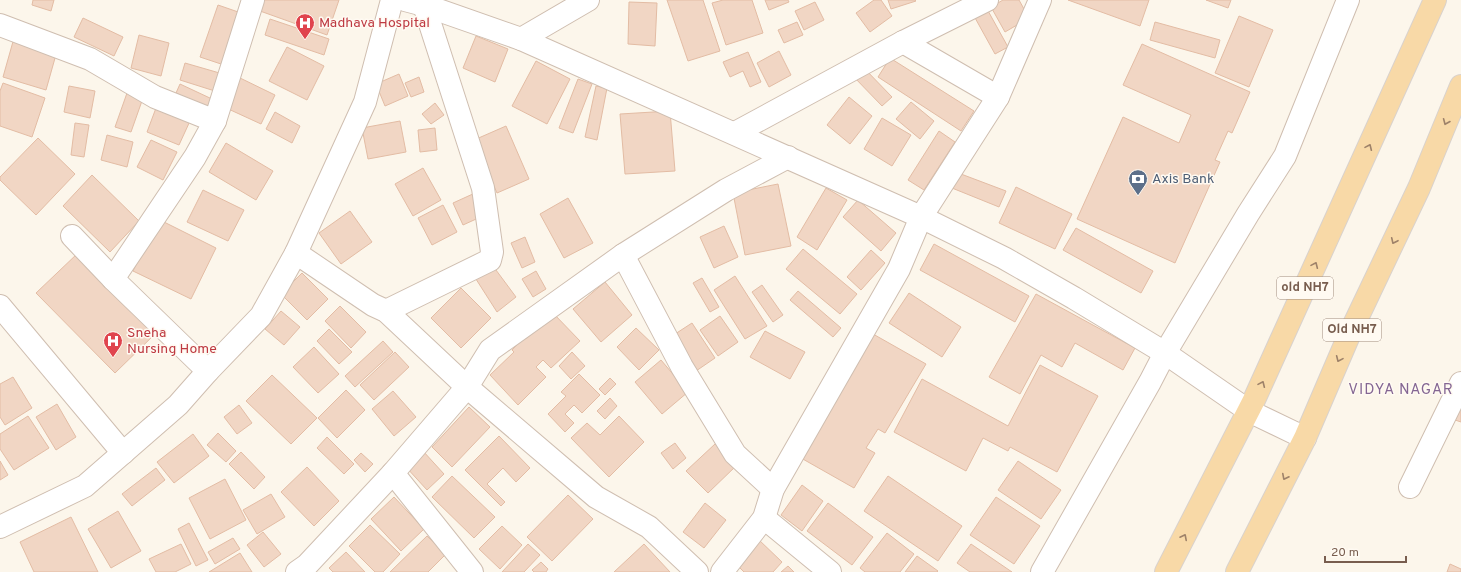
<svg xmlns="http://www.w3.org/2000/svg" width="1461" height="572" viewBox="0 0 1461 572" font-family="Overpass,sans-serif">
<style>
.building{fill:#f1d6c4;stroke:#e3bca4}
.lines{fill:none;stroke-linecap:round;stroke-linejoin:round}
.minor-casing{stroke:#cfbeb0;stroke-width:24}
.major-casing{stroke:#d9d2cd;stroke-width:24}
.minor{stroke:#fff;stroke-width:22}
.major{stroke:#f8d9a7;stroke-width:22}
.oneway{stroke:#9e8269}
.labels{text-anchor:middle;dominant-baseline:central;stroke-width:3;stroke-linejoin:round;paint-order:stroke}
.shield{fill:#fffaf2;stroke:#a08c7f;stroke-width:1}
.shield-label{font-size:13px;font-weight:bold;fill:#785d4e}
.health-label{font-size:14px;fill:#be3a42;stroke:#fffaf2;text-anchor:start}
.service-label{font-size:14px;fill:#4e5e75;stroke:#fffaf2;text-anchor:start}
.neighbourhood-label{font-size:15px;letter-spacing:1px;fill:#846693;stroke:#fffaf2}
</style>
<rect width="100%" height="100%" fill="#fcf6eb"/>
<g class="building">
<path d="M33 0H54L51 11 32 5Z"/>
<path d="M264 0H339L327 35 260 11Z"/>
<path d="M667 0H703L720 51 688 61Z"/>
<path d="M723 0H752L763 33 726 45 712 3Z"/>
<path d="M765 0H788L789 2 769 10Z"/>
<path d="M874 0H881L892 16 870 32 856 13Z"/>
<path d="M888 0H915L916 1 891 9Z"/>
<path d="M1003 0H1019L1029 18 1005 32 991 7Z"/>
<path d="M1068 0H1149L1140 26Z"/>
<path d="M1206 0H1231L1228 8Z"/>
<path d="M629 2 657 3 655 46 628 44Z"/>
<path d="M815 2 824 20 804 30 795 11Z"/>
<path d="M218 5 244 14 227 66 200 57Z"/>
<path d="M987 9 1008 47 995 54 974 16Z"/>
<path d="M1239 16 1273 30 1249 87 1215 73Z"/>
<path d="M83 18 123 37 114 56 74 37Z"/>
<path d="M270 19 329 39 324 55 265 35Z"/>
<path d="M797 22 803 35 784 43 778 30Z"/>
<path d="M1155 22 1220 40 1215 58 1150 40Z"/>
<path d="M139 35 169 43 161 76 131 68Z"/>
<path d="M476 36 508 49 495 82 463 68Z"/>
<path d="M14 38 57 51 46 90 3 77Z"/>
<path d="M1142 44 1250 92 1232 133 1228 131 1215 160 1220 162 1175 263 1077 219 1123 117 1179 143 1191 115 1123 85Z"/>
<path d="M287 47 324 66 307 100 269 81Z"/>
<path d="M779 51 791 75 769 87 757 63Z"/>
<path d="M748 52 761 82 750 87 743 71 730 77 723 62Z"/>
<path d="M890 58 974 111 961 131 878 77Z"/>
<path d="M536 61 570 79 547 124 512 106Z"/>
<path d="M185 63 223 74 218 92 180 80Z"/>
<path d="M863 67 892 97 882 106 853 76Z"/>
<path d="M399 74 408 96 385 106 376 84Z"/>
<path d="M238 77 275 95 261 124 224 107Z"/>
<path d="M419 77 424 92 411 97 405 83Z"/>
<path d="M578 79 592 84 573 133 559 128Z"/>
<path d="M3 83 45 98 32 137 0 126V91Z"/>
<path d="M180 84 212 99 208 108 176 93Z"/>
<path d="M69 86 95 91 90 118 64 112Z"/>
<path d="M596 86 607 88 597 140 585 137Z"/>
<path d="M127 93 143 98 131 132 115 127Z"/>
<path d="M849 97 872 116 850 144 827 125Z"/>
<path d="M911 102 934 121 920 139 896 119Z"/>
<path d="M435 103 444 115 431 124 422 114Z"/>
<path d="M156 108 190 121 179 145 147 132Z"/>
<path d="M670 111 675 171 625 174 620 114Z"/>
<path d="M275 112 300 126 292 143 266 129Z"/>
<path d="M882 118 911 135 892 166 864 149Z"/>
<path d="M400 121 406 152 368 159 362 128Z"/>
<path d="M75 123 89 125 84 157 71 155Z"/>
<path d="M506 126 529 179 497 193 474 140Z"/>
<path d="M435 128 437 150 420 152 418 130Z"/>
<path d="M939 131 955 142 924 190 908 180Z"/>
<path d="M107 135 133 142 127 167 101 160Z"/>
<path d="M38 138 75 174 36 215 0 180V177Z"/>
<path d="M151 140 177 152 163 180 137 167Z"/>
<path d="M226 143 273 171 256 200 209 172Z"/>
<path d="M423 168 441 200 413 216 395 184Z"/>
<path d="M953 171 1006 191 999 207 947 186Z"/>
<path d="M92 175 139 221 110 252 63 206Z"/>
<path d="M778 184 791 246 745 255 733 193Z"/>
<path d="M1016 187 1072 214 1055 249 999 223Z"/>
<path d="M826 188 847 200 817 250 797 237Z"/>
<path d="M203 190 244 210 228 241 187 222Z"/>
<path d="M475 193 485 215 463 225 453 203Z"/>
<path d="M568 198 593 243 564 258 540 214Z"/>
<path d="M858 200 896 233 881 251 843 217Z"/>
<path d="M443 205 457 232 432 245 418 218Z"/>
<path d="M350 211 372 242 341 264 319 233Z"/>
<path d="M158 219 216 248 191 299 133 271Z"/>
<path d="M724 226 738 257 714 268 700 237Z"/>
<path d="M1076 228 1153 271 1141 293 1063 250Z"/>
<path d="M525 237 535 262 522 268 511 243Z"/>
<path d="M934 244 1029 296 1015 322 920 270Z"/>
<path d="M803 249 857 294 840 314 786 269Z"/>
<path d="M871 250 885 263 861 290 847 277Z"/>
<path d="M78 253 156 333 115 373 36 293Z"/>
<path d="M493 266 516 297 497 312 474 276Z"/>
<path d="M536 271 546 289 533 297 522 279Z"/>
<path d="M302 273 328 299 307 320 281 294Z"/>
<path d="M735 276 767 326 745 339 714 290Z"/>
<path d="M702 278 719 307 710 312 693 283Z"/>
<path d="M605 282 632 315 601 342 573 309Z"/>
<path d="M762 285 783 315 773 322 752 292Z"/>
<path d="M461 288 491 318 461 348 431 318Z"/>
<path d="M798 291 841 328 833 337 790 300Z"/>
<path d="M909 293 961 327 942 357 889 323Z"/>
<path d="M1036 294 1135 348 1123 370 1075 343 1062 367 1041 355 1020 394 989 377Z"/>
<path d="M340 306 366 332 351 348 325 321Z"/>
<path d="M281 311 300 327 284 345 265 329Z"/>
<path d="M553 313 580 341 551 368 543 360 536 367 546 377 518 405 490 375 514 352 512 350 525 337 527 338Z"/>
<path d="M720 316 738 342 718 356 700 330Z"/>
<path d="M692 323 715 358 696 371 672 336Z"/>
<path d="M636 328 659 350 639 370 617 347Z"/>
<path d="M329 329 352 352 339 364 317 341Z"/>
<path d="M765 331 805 352 790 379 750 357Z"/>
<path d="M873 334 926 364 885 433 878 429 866 448 875 453 854 488 801 458Z"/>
<path d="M383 341 393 352 355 387 345 376Z"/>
<path d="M314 347 339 374 318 393 293 367Z"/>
<path d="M395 352 409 367 374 400 360 385Z"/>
<path d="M572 352 585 366 571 379 559 366Z"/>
<path d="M661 360 688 392 662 414 635 382Z"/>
<path d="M1040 365 1098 396 1057 472 1010 447 1008 451 983 438 966 471 894 432 922 379 1008 426Z"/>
<path d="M579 374 600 395 582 413 574 405 565 414 574 423 565 432 548 414 566 396 561 392Z"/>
<path d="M272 375 317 418 291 444 246 401Z"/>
<path d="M13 377 32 408 5 425 0 417V384Z"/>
<path d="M610 378 616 384 605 395 599 389Z"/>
<path d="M346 390 365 410 337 438 318 418Z"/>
<path d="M393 391 416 417 394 436 372 409Z"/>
<path d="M610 398 617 406 605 419 597 411Z"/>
<path d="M57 404 76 437 56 450 36 417Z"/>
<path d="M239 405 252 423 237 434 224 417Z"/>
<path d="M1461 406V422L1455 420Z"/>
<path d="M469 407 490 427 452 467 432 447Z"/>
<path d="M28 416 49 448 14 470 0 449V434Z"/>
<path d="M619 416 644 442 609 477 571 438 587 423 600 435Z"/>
<path d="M218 433 236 451 226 462 207 445Z"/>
<path d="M193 434 209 456 174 483 157 462Z"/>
<path d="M499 436 530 468 516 482 503 468 487 484 505 502 501 506 465 470Z"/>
<path d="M327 437 354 464 344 474 317 448Z"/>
<path d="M675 443 686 458 673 469 661 453Z"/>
<path d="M715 444 736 466 708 493 686 471Z"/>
<path d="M423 451 444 474 427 490 406 467Z"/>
<path d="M241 452 265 477 254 489 229 464Z"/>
<path d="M361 453 373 464 365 472 354 460Z"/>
<path d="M0 461 8 475 0 480Z"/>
<path d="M1018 461 1061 490 1041 519 998 490Z"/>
<path d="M307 467 339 501 314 526 281 492Z"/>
<path d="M156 468 165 480 132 506 122 494Z"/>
<path d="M452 476 495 517 474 538 432 497Z"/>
<path d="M888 476 962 526 938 561 864 511Z"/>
<path d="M225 479 246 520 210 539 189 498Z"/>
<path d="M802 485 823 501 802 531 781 515Z"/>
<path d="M271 494 285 517 257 534 243 510Z"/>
<path d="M568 495 593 519 552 561 527 537Z"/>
<path d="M394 497 424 529 401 551 371 519Z"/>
<path d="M996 497 1040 526 1014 564 970 535Z"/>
<path d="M705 503 726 520 704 548 683 532Z"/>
<path d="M828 503 873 537 852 565 807 531Z"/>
<path d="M118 511 141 551 111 568 88 529Z"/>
<path d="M71 517 98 572H34L20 542Z"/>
<path d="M189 523 208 560 196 566 178 529Z"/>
<path d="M370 525 400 554 383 572H375L349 546Z"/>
<path d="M502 526 522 545 500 569 479 549Z"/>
<path d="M263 532 281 554 264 567 247 545Z"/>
<path d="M887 533 914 554 900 572H865L860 568Z"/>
<path d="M427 536 446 554 428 572H390Z"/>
<path d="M233 538 240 549 215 564 208 552Z"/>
<path d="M758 539 782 562 773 572H744L735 563Z"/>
<path d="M181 544 191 564 175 572H156L149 559Z"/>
<path d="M528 544 540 555 524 572H502Z"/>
<path d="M644 544 670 572H614Z"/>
<path d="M971 544 1012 572H970L957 563Z"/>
<path d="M346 552 365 572H333L329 568Z"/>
<path d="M240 553 252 572H209Z"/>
<path d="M917 556 938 571 937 572H905Z"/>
<path d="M541 562 548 569 546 572H534L532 570Z"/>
<path d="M1450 564 1461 569V572H1447Z"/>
<path d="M788 566 794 572H781Z"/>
</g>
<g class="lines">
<g class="minor-casing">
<g id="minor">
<path d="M405 0 424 5 521 39 921 217 1004 258 1074 298 1165 353 1249 411 1305 438"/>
<path d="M0 25 90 59 155 97 215 121"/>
<path d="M521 39 588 0"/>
<path d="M903 42 998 97"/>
<path d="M735 133 903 42 987 0"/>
<path d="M72 236 113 279 208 371"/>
<path d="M296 253 373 305 386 311 467 387 596 497 649 527 697 572"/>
<path d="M623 255 682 367 735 454 773 489"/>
<path d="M113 279 195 157 215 121 253 0"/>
<path d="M0 306 123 453"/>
<path d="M386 311 490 260 492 252 483 188 424 5"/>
<path d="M393 473 472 572"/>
<path d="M1410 487 1461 383"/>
<path d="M764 518 830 572"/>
<path d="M0 527 85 486 178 405 208 371 261 316 296 253 365 102 392 0"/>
<path d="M297 572 307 565 393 473 467 387 490 350 623 255 726 190 788 157"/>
<path d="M722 572 764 518 773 489 899 269 921 217 998 97 1040 0"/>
<path d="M1042 572 1150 382 1165 353 1248 214 1285 156 1348 0"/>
</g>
</g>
<g class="major-casing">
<g id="major">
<path d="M1166 572 1254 400 1435 0"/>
<path d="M1237 572 1305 438 1350 333 1419 188 1461 86"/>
</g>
</g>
<use href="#minor" class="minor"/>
<use href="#major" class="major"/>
</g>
<defs><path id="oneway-chevron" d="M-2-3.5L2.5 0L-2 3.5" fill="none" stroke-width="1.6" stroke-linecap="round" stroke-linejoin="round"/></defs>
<g class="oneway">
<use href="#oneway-chevron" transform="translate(1446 122) rotate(113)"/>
<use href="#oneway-chevron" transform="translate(1369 147) rotate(-66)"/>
<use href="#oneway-chevron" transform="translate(1394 241) rotate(115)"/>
<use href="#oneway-chevron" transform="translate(1315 265) rotate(-66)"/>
<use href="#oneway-chevron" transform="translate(1339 359) rotate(114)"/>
<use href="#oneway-chevron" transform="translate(1262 384) rotate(-66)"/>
<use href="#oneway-chevron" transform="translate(1285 477) rotate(117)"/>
<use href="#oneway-chevron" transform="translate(1184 537) rotate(-63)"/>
</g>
<defs>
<g id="hospital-pin" transform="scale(1)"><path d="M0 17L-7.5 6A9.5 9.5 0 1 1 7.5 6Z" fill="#e0444e" stroke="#fffaf2"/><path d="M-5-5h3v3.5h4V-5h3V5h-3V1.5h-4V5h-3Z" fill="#fff"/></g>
<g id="bank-pin" transform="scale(1)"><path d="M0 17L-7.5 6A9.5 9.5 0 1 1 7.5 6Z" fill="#5c6f8a" stroke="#fffaf2"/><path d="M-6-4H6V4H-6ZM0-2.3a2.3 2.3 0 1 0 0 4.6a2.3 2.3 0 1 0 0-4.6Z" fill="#fff"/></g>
</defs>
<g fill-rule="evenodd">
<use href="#hospital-pin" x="305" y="23"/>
<use href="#bank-pin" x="1138" y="179"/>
<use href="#hospital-pin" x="113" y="341"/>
</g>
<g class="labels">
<g class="shield">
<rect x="1277" y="277" width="56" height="22" rx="3"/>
<rect x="1323" y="319" width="58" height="22" rx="3"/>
</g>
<g class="shield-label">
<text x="1305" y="288">old NH7</text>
<text x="1352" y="330">Old NH7</text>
</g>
<g class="health-label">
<text x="319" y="23">Madhava Hospital</text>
<text x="127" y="333">Sneha<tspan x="127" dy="16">Nursing Home</tspan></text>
</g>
<g class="service-label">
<text x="1152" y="179">Axis Bank</text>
</g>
<g class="neighbourhood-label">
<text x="1401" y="390">VIDYA NAGAR</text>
</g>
</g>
<path d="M1325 556v6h81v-6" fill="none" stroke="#785d4e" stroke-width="2"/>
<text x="1331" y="556" font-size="12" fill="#785d4e" stroke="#fffaf2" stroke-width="3" paint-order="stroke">20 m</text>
</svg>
